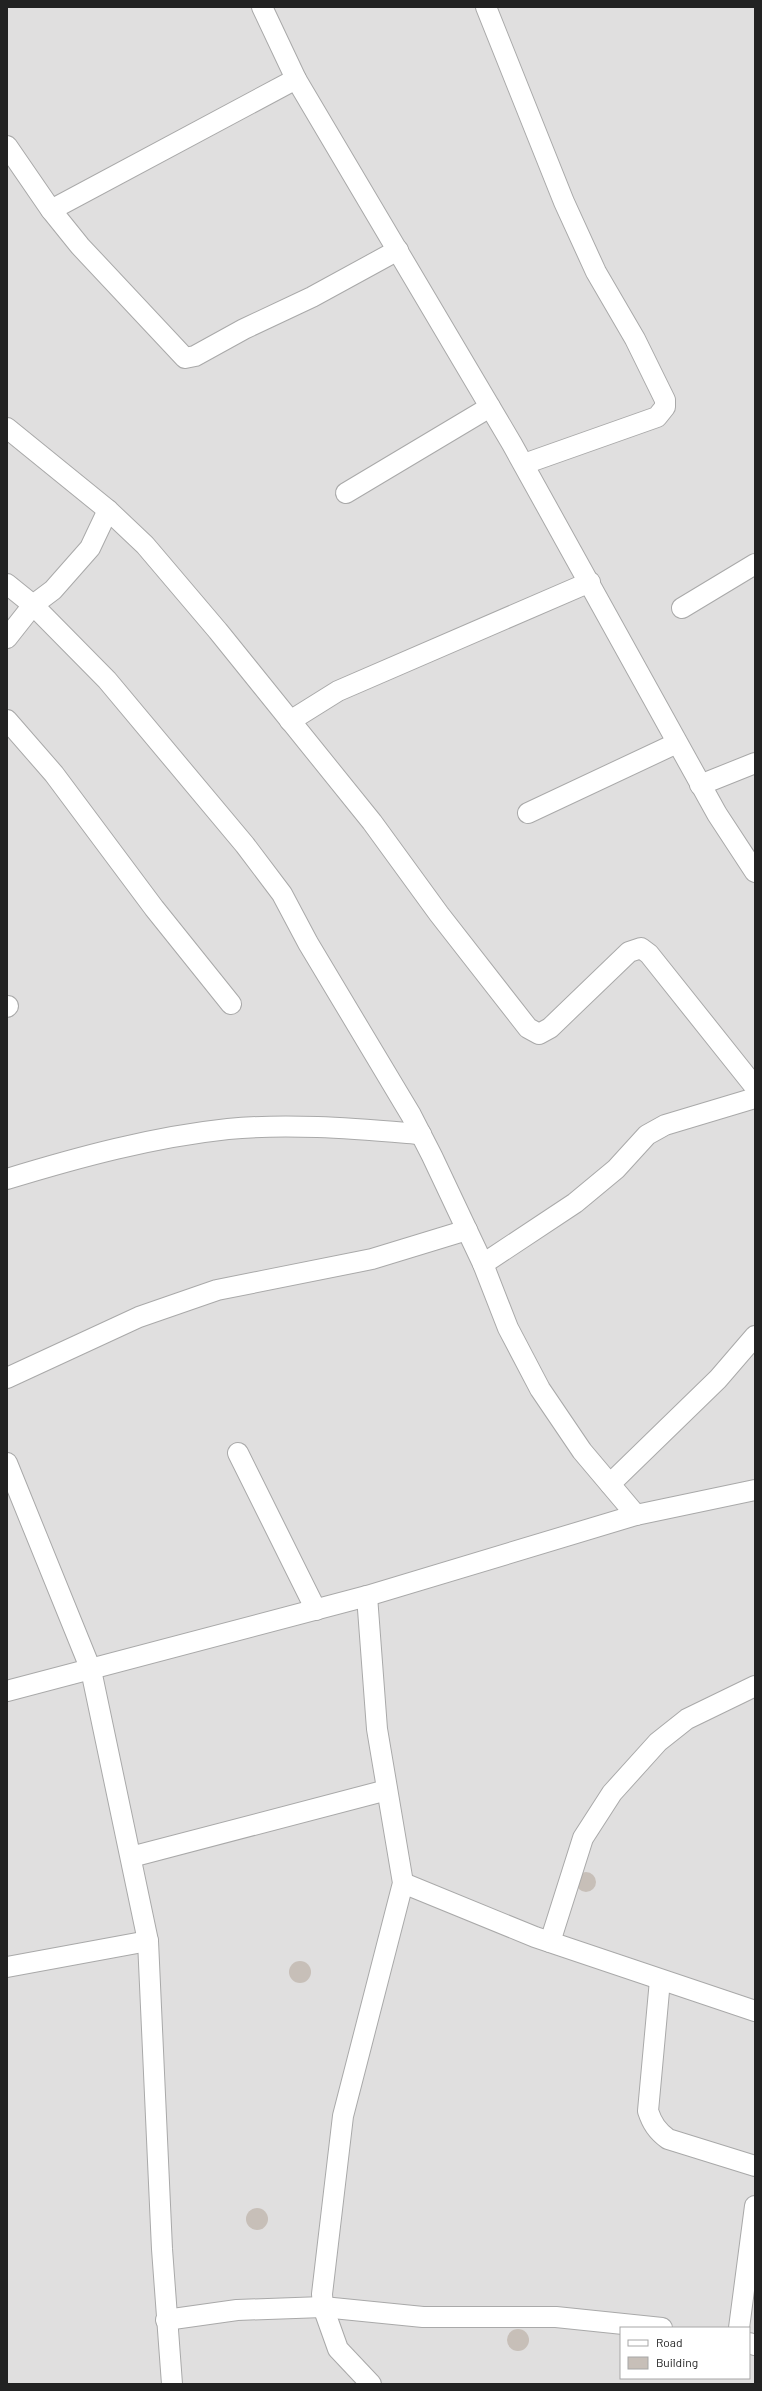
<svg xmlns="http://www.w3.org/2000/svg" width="762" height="2391" viewBox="0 0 762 2391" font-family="Barlow,sans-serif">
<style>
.residential{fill:#e0dfdf;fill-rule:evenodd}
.building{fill:#c7bfb8}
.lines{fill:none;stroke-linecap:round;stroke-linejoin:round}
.minor-casing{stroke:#a9a9a9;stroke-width:22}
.minor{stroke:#fff;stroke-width:20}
</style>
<rect width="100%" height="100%" fill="#f2efe9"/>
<path class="residential" d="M7 7H755V2384H7ZM621 2328H749V2378H621Z"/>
<g class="building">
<circle cx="586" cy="1882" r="10"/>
<circle cx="300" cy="1972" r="11"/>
<circle cx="257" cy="2219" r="11"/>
<circle cx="518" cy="2340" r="11"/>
</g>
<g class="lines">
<g class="minor-casing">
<g id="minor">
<path d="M262 7 296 79 512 444 717 814 755 872"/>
<path d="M486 7 564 202 596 272 635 339 665 400V407L657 417 524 464"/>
<path d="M7 146 51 210 296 79"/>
<path d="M51 210 80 246 185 358 195 356 244 329 312 297 398 250"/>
<path d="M7 428 108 510 145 545 218 631 372 822 439 914 528 1028 539 1034 550 1028 629 952 641 948 649 954 755 1087"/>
<path d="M346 493 490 407"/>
<path d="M7 584 33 605 107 680 245 845 282 894 308 943 411 1115 432 1156 483 1264 508 1328 540 1389 582 1451 636 1515"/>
<path d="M682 608 755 564"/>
<path d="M7 638 33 605 53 590 90 548 108 510"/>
<path d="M7 720 54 774 154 908 231 1004"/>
<path d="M290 721 338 691 590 582"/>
<path d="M700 785 755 763"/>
<path d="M528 813 677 743"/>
<path d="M7 1007 8 1006"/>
<path d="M7 1179C79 1157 153 1137 228 1129 292 1123 357 1129 421 1134"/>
<path d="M483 1264 575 1203 616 1169 647 1135 665 1125 755 1098"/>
<path d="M7 1378 139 1317 217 1290 372 1259 467 1230"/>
<path d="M238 1453 316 1610"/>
<path d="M7 1463 91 1670 148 1941 162 2249 172 2384"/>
<path d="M610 1484 718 1379 755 1336"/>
<path d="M367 1596 377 1729 403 1883 343 2116 322 2294 323 2307 338 2349 371 2384"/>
<path d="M7 1691 367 1596 636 1515 755 1490"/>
<path d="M131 1857 387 1790"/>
<path d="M403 1883 535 1937 755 2011"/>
<path d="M550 1942 583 1838 612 1793 658 1742 687 1719 755 1686"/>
<path d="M7 1967 148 1941"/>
<path d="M660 1980 648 2111C652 2123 657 2131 668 2139L755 2166"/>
<path d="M166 2320 237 2310 323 2307 423 2317H556L662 2328"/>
<path d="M739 2328 755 2206"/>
<path d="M749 2343 755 2345"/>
</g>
</g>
<use href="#minor" class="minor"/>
</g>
<rect width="762" height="2391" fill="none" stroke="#222222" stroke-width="16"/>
<rect x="620" y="2327" width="130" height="52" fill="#ffffff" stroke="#a7a7a7"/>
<rect x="628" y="2340" width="20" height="6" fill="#ffffff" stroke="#a7a7a7"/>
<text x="656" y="2347" font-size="12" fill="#222222">Road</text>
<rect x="628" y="2357" width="20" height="12" fill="#c7bfb8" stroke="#a7a7a7"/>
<text x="656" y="2367" font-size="12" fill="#222222">Building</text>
</svg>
